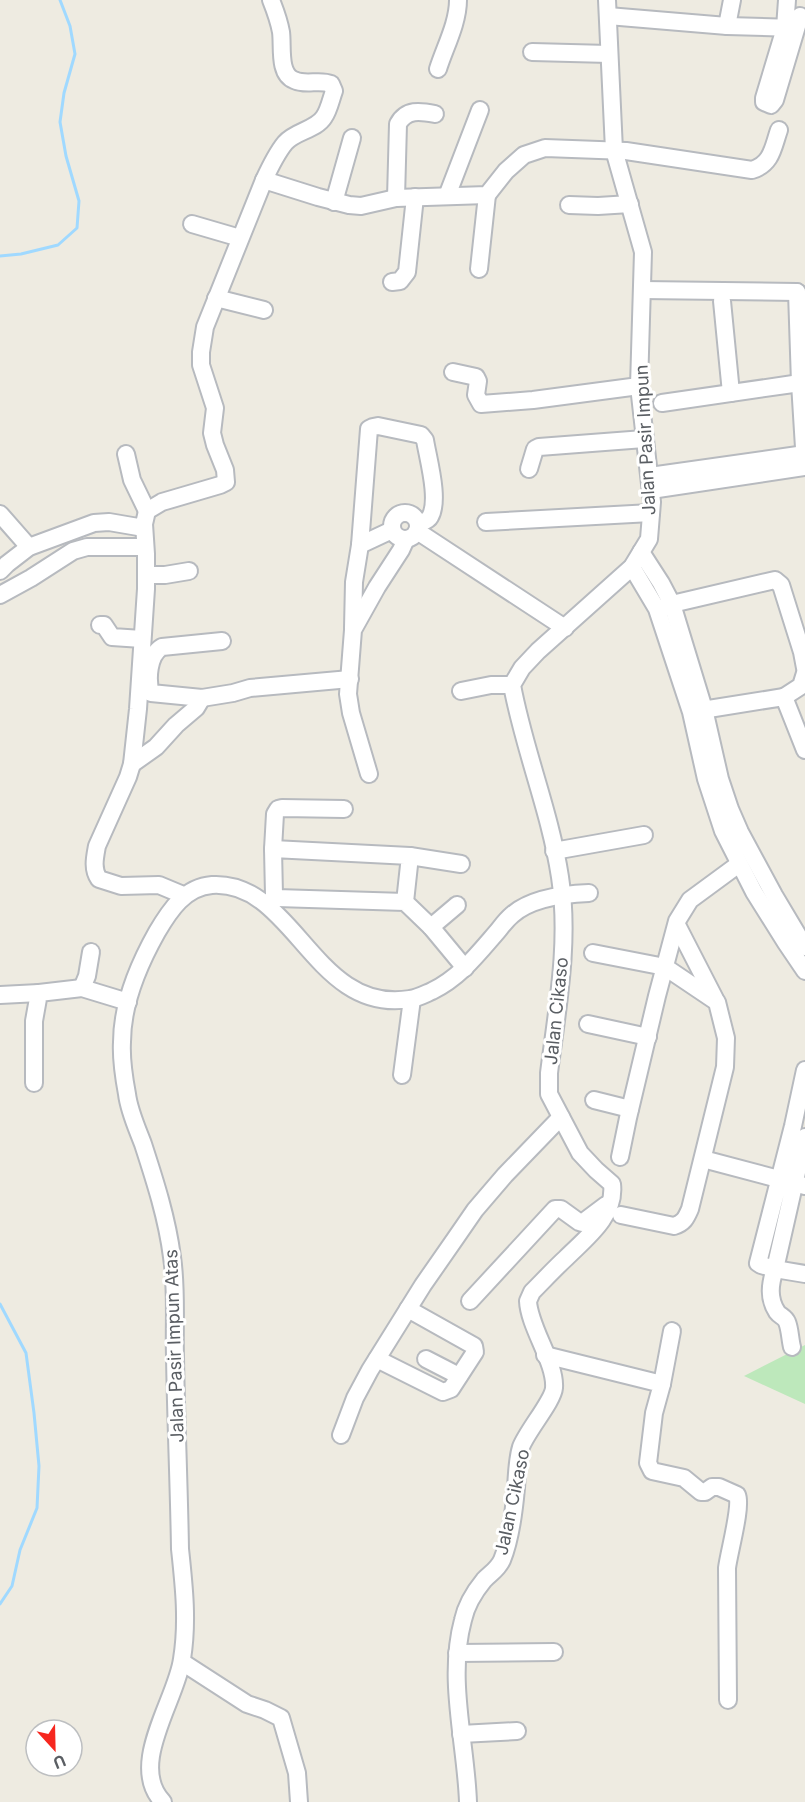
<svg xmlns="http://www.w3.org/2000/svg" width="805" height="1802" viewBox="0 0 805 1802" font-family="Inter,sans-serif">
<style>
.green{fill:#bde8bb}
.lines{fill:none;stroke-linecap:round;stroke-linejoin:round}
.stream{stroke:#a0d9ff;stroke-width:3}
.minor-casing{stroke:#b7babf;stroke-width:20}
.minor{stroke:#fff;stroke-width:16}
.labels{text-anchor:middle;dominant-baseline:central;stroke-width:6;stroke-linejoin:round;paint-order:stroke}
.street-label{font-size:18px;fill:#5a5e63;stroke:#fff}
</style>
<rect width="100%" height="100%" fill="#eeebe1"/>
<path class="green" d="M805 1345V1404L744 1376 801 1347Z"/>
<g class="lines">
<g class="stream">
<path d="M0 256 21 254 58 245 77 228 79 201 66 156 60 122 64 93 75 54 70 26 60 0"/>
<path d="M0 1304 26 1353 34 1413 39 1466 37 1508 20 1550 12 1586 0 1604"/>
</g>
<g class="minor-casing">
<g id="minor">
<path d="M787 0 785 28 764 98V102L771 105 775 100 800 16"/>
<path d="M608 16 727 26 795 28"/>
<path d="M727 26 732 0"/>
<path d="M532 52 609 54"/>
<path d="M438 69C445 47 458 23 458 0"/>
<path d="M264 180 318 197 349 205 361 206 396 198 487 195 506 171 524 155 545 148 626 151 752 170C772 164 773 147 779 130"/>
<path d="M447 196 480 110"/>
<path d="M396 198 398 124C406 109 420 111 435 114"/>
<path d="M334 202 352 138"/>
<path d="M569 205 598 206 630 204"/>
<path d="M192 224 240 238"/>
<path d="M479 269 487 195"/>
<path d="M392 282 400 281 407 272 415 197"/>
<path d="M642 290 797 292"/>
<path d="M797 292 800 383 805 382"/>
<path d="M216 298 264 310"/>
<path d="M722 301 731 393"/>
<path d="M453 372 476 377 478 381 476 395 481 404 533 400 639 386"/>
<path d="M662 403 800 383 805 464"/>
<path d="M126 454 132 480 147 511"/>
<path d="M529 469 535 449 539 447 644 439"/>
<path d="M650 476 805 454"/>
<path d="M651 490 805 467"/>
<circle cx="405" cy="526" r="13"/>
<path d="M0 514 29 547"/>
<path d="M486 522 651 513"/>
<path d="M417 531 565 628"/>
<path d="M360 545 369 429 373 427 378 426 421 435 425 440C428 459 440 500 430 517 428 521 422 522 418 524"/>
<path d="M641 552 661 583 672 604 704 709 720 779 730 809 740 832 774 895 805 947"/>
<path d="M632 567 657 609 691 712 706 779 723 831 754 892 786 943 805 971"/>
<path d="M0 571 7 564 29 547 94 523 109 522 144 528"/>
<path d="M146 575H165L189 571"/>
<path d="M0 595 31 578 73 551 87 547H145"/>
<path d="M661 608 672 604 775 580 781 585 802 652 805 668"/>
<path d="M100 625H104L112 637 142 639"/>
<path d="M353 628 354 582 360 545 392 530"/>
<path d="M222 641 162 647C148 655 147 680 151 693L202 698 233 693 250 688 350 679"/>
<path d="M461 691 491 685H512"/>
<path d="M784 697 801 686 805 673"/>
<path d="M696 711 784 697 805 750"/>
<path d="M132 764 156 747 176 725 196 708 202 698"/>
<path d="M369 774 351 713 348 694 353 630 377 587 401 550 406 539"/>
<path d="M273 849 275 814 278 809 282 808 344 809"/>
<path d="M554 851 644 835"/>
<path d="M410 856 461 864"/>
<path d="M183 895 159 885 121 886 99 879C92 869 95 857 97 846L128 777 132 764 138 709 146 589V554L144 524 147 511 162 502 220 485 226 482 225 470 215 445 212 433 215 408 201 365V352L205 327 264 180C270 167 276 154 285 143 295 131 316 130 324 117 329 110 331 99 334 91L331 84C319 79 306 86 294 80 278 74 283 46 281 32 279 21 275 10 271 0"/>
<path d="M405 902 277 898 274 895 273 849 410 856 405 902 431 927 465 968"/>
<path d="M677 925 715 999"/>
<path d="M431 927 457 905"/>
<path d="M593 953 665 967 717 1002 726 1038 725 1067 690 1209C686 1218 684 1223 674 1226L621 1215"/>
<path d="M82 988 87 976 91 952"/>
<path d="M0 995 39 993"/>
<path d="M588 1024 648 1037"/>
<path d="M805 1070 793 1126 758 1263 761 1265 775 1269 805 1137"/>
<path d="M402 1075 412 999"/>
<path d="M34 1083V1021L39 993 82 988 128 1002"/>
<path d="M594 1100 630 1109"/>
<path d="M620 1157 628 1118 657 996 677 921 690 900 739 864"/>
<path d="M703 1159 805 1186"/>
<path d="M470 1301 555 1209H561L579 1222 582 1223 606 1205"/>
<path d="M792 1347C790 1339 790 1329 787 1322 785 1317 780 1316 777 1312 768 1298 770 1284 775 1269L805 1274"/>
<path d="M545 1355 662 1384 654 1413 648 1463 652 1471 684 1478 701 1492H705L712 1487H719L737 1495C742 1506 729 1552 727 1568L728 1700"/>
<path d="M377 1359 443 1392 451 1389 475 1352 474 1346 408 1309"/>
<path d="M426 1359 459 1376"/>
<path d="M662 1384 672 1331"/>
<path d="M341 1435 355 1398 370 1370 423 1285 455 1239 475 1210 505 1175 561 1117"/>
<path d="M457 1653 554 1652"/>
<path d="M182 1662 247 1704 265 1710 281 1718 297 1773 299 1802"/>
<path d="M461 1734 517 1731"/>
<path d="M163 1802C127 1765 177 1699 182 1659 188 1622 184 1586 180 1549 179 1485 176 1421 175 1356 174 1324 177 1290 172 1257 167 1218 155 1181 143 1144 137 1128 129 1111 127 1094 124 1078 121 1059 122 1042 122 1004 139 964 157 932 170 910 185 887 212 885 294 880 314 1015 410 999 418 998 425 994 432 991 459 978 477 955 496 933 501 927 506 920 512 915 531 898 564 894 589 893"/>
<path d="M468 1802C466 1743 447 1679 463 1620 466 1606 475 1591 484 1580 491 1573 498 1569 502 1560 511 1538 514 1511 516 1488 517 1475 517 1460 521 1447 527 1431 553 1401 554 1388 556 1363 529 1327 528 1301L532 1292C543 1281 554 1269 566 1258 586 1238 616 1216 612 1184L596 1170 580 1153 549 1094V1073C557 1009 570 942 560 877 550 811 524 750 512 685L522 668 538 651 632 567 649 539 652 502 639 386 643 252 614 150 607 0"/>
</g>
</g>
<use href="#minor" class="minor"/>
</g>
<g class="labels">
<g class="street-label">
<text transform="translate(645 440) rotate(-93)">Jalan Pasir Impun</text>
<text transform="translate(556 1011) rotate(-84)">Jalan Cikaso</text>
<text transform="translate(174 1346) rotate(-92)">Jalan Pasir Impun Atas</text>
<text transform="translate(512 1502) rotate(-78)">Jalan Cikaso</text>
</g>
</g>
<g transform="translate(54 1748) rotate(158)"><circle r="28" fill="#ffffff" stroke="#bdbfc1" stroke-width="1.5"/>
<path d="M0-4.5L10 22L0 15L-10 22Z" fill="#f6271f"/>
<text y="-9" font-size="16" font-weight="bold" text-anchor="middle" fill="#5a5e63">U</text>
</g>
</svg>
